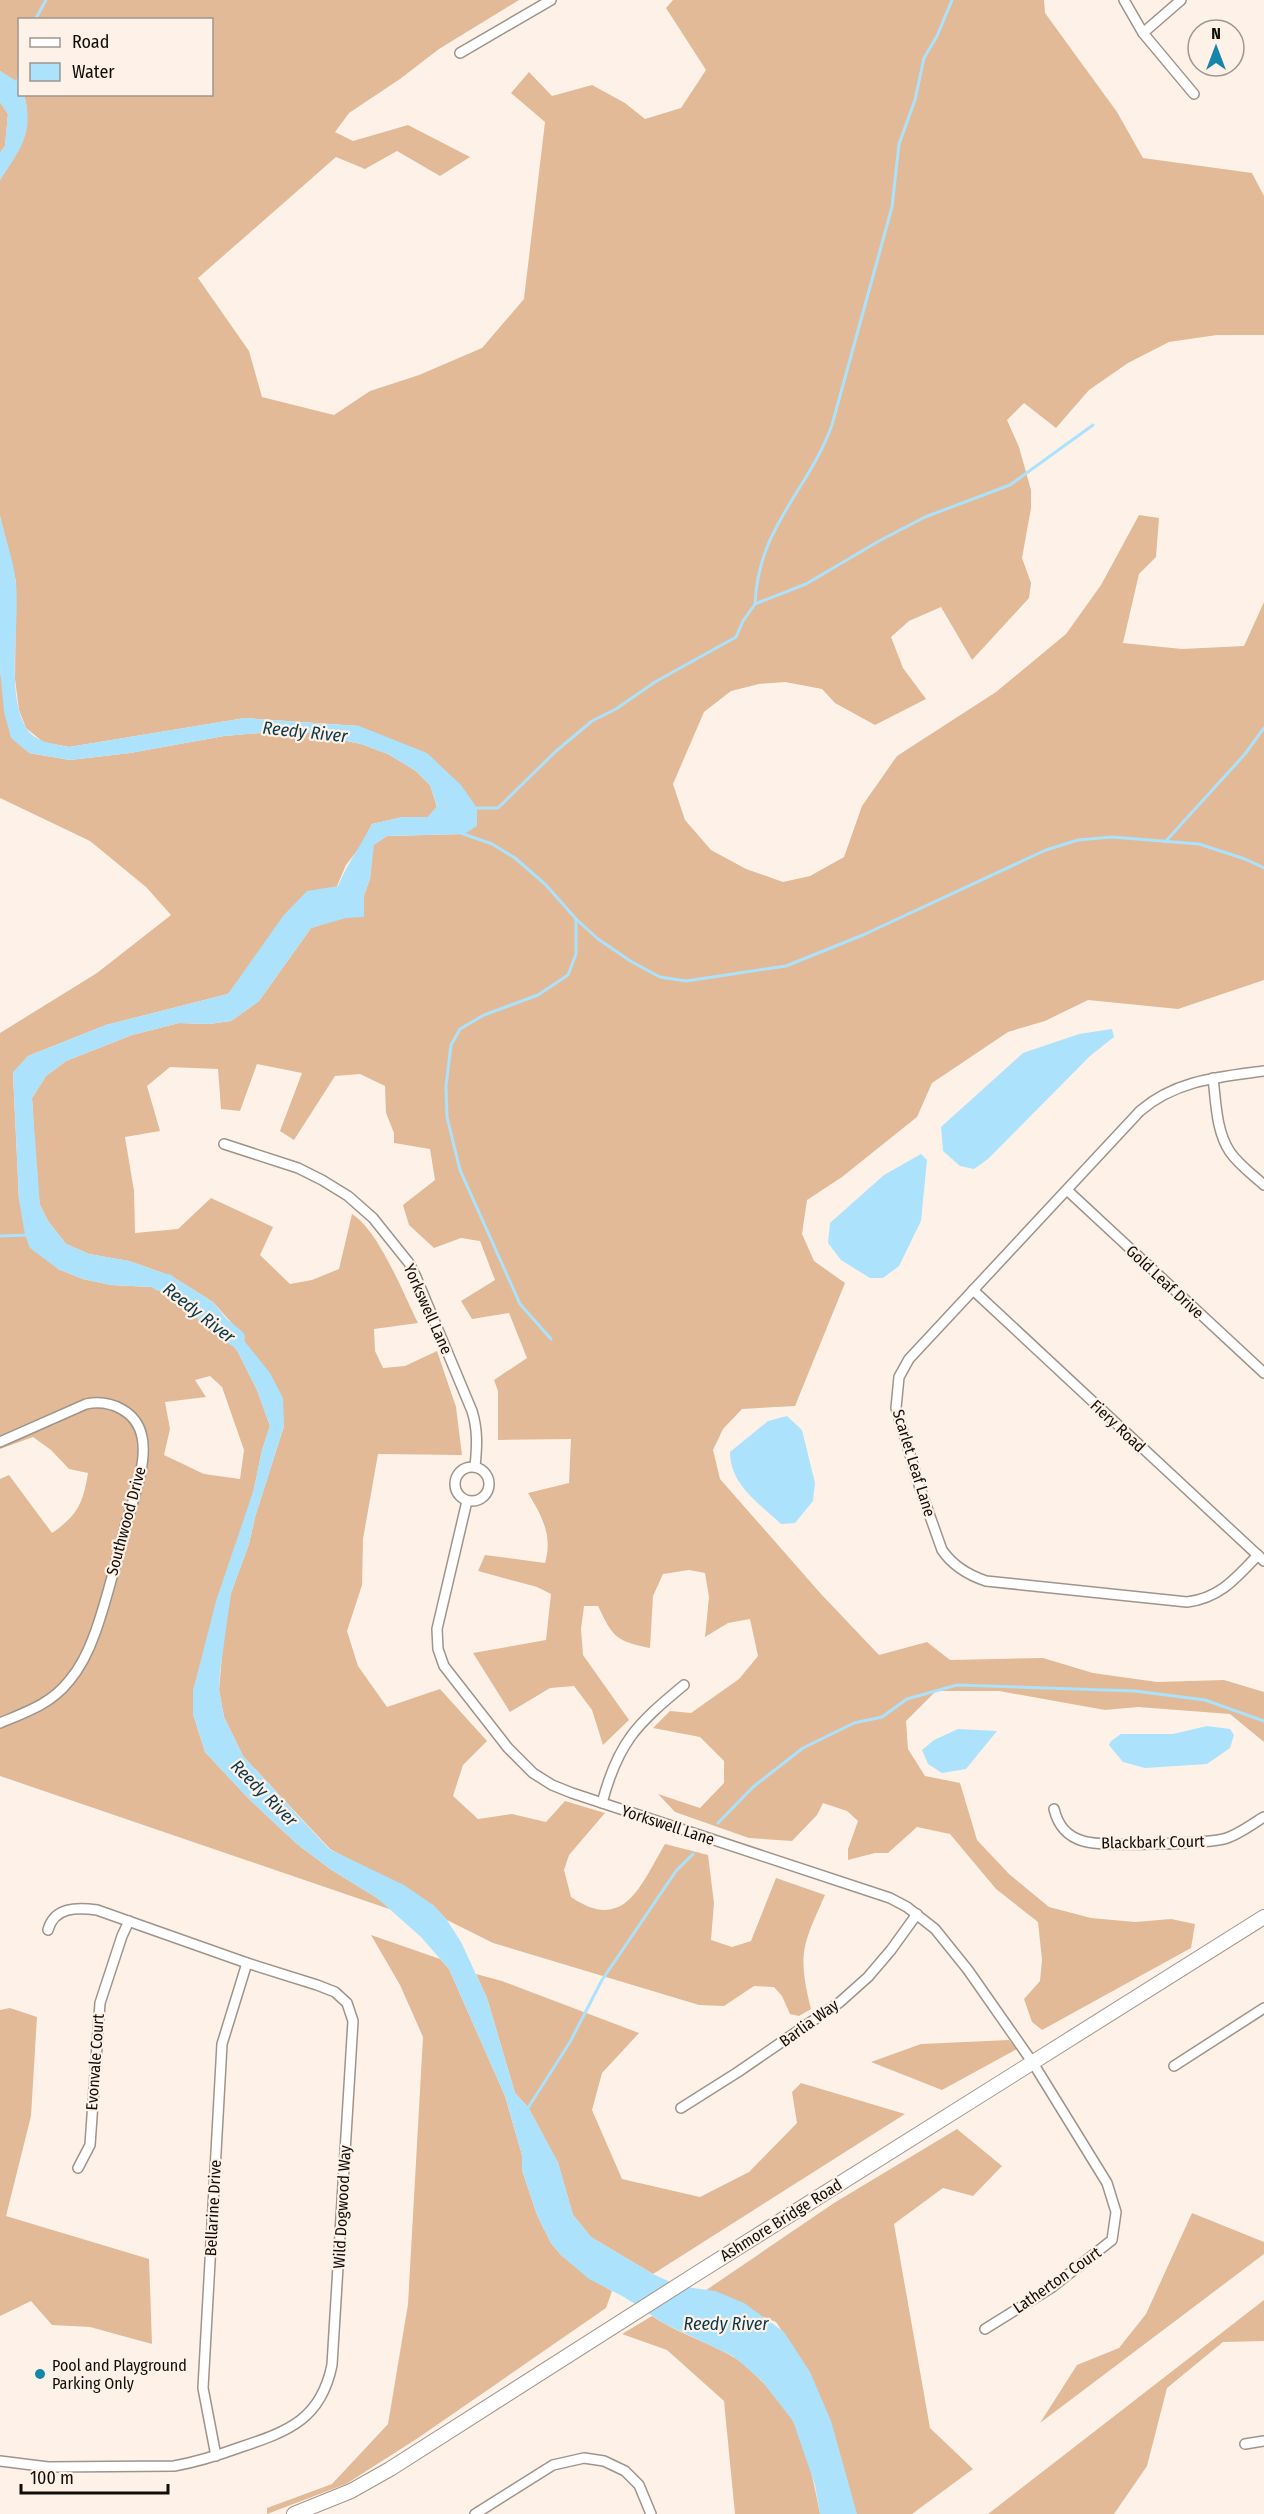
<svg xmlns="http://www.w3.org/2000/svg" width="1264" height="2514" viewBox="0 0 1264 2514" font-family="'Fira Sans Condensed',sans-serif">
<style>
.forest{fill:#e2ba97;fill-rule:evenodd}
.water{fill:#ace2fc}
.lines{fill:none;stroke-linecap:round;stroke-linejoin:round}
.stream{stroke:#ace2fc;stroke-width:3}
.river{stroke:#ace2fc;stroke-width:18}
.minor-casing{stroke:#9f948a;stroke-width:12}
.secondary-casing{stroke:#9f948a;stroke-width:16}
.minor{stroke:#fff;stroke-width:9}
.secondary{stroke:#fff;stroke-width:14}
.poi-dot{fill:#1685ac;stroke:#fef2e8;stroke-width:2}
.labels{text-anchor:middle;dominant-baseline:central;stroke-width:4.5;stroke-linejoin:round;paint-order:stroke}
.street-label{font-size:16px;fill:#110d09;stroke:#fef2e8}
.poi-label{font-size:16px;fill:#110d09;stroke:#fef2e8;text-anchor:start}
.water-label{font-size:18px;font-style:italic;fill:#0a394b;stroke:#fef2e8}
</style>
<rect width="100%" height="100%" fill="#fef2e8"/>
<g class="forest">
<path d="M0 0H519L439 49 400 79 349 113 335 132 353 141 408 125 470 157 440 176 397 151 365 169 336 157 198 278 249 351 262 397 334 415 370 391 419 375 482 348 524 299 545 122 511 93 529 72 552 96 592 85 625 103 645 119 681 108 706 70 666 8 673 0H1044L1045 13 1117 112 1143 158 1252 173 1264 196V335H1217L1169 342 1128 363 1089 390 1056 428 1024 403 1007 420 1019 447 1031 490V508L1022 558 1031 583 1029 598 972 660 941 607 909 621 891 637 903 668 926 699 875 725 835 703 822 689 785 682 759 684 731 691 704 712 673 784 685 820 711 850 746 869 783 882 810 876 844 857 862 806 897 756 996 692 1066 634 1101 585 1139 515 1159 518 1156 557 1139 574 1123 643 1182 649 1244 646 1264 602V980L1178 1009 1088 1000 1045 1021 1008 1032 932 1083 917 1117 842 1177 807 1200 802 1234 814 1261 845 1283 795 1406 742 1409 723 1429 713 1450 720 1479 821 1594 879 1655 927 1642 950 1660 1043 1658 1093 1673 1157 1682 1224 1680 1264 1692V1742L1230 1714 1138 1707 1105 1710 999 1691H936L906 1721 908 1749 925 1776 960 1783 977 1840 1009 1874 1049 1907 1091 1918 1135 1922 1171 1919 1195 1924 1191 1948 1042 2030 1032 2022 1024 1999 1040 1981 1042 1960 1038 1922 996 1889 950 1834 917 1827 888 1853H875L848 1860V1849L858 1821 847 1811 823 1803 817 1815 792 1841 749 1838 675 1812 658 1794 700 1808 724 1783V1761L700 1737 653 1728 670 1711 691 1713 739 1679 758 1656 750 1619 728 1623 705 1637 709 1597 705 1573 689 1570 663 1574 653 1596 650 1648C615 1641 613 1637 598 1606H584L581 1629 583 1655 629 1720 603 1745 592 1710 574 1686 550 1688 510 1712 473 1653 546 1640 551 1594 537 1587 478 1571 485 1555 545 1563C553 1536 542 1516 528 1493L569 1483 571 1439 498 1440V1391L494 1380 527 1358 509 1313 472 1319 461 1301 495 1280 480 1241 461 1238 434 1248 409 1225 403 1205 435 1180 430 1149 394 1143V1133L386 1113 385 1086 360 1074 335 1076 294 1140 280 1131 302 1073 257 1064 240 1111 221 1109 218 1069 170 1067 147 1086 160 1131 125 1137 134 1191 135 1233 178 1229 211 1198 273 1227 260 1255 290 1284 312 1280 339 1269 352 1214C379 1231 403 1293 418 1323L374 1329 375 1351 383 1368 405 1366 437 1351 456 1407 462 1455 378 1454 363 1539 362 1585 347 1631 358 1666 387 1707 440 1689 487 1741 463 1765 453 1796 478 1819 512 1814 546 1822 565 1801 605 1813 569 1855 564 1870 571 1897C625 1934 641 1884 665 1844L708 1855 714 1903 711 1940 732 1947 751 1941 776 1878 825 1895C803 1945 797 1953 811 2009L799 2016 790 2014 782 1996 774 1987 754 1986 724 2006 699 2005 493 1943 447 1920 433 1905 330 1849 243 1756 224 1717 219 1690 224 1633 231 1593 249 1544 255 1517 284 1426 237 1329 213 1302 178 1280 163 1273 129 1261 89 1254 66 1244 48 1221 40 1205 37 1187 32 1098 46 1076 66 1061 132 1035 179 1023 209 1024 231 1021 259 1001 311 928 346 917H363L364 895 370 879 373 845 387 836 464 834 477 808 359 726 245 718 69 747 43 742 26 728 19 710 15 679 16 582 0 516V180C18 153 34 128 24 95L212 94V20H20L19 84 0 71Z"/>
<path d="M0 102 8 114 5 146 0 153Z"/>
<path d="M0 668 1 678 29 753 70 760 130 753 224 736 295 730 361 744 388 754 416 771 430 785 437 807 428 817H403L372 824 360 847 346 865 337 886 242 976 228 994 106 1025 28 1056 13 1073 19 1200 58 1269 83 1279 111 1285 151 1287 178 1292 200 1303 238 1352 257 1390 270 1426 262 1450 254 1489 193 1691V1714L205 1752 248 1798 297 1844 330 1869 377 1898 392 1910 0 1776V1479L9 1475 52 1533C78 1515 83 1503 88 1473L69 1469 51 1450 33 1437 0 1449V1033L97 973 171 915 146 887 90 841 0 798ZM210 1376 222 1387 244 1450 240 1479 204 1474 164 1455 170 1429 165 1402 206 1397 195 1380Z"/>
<path d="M371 1935 440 1959 449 1969 505 2096 522 2155V2170L537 2215 551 2243 561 2255 589 2278 612 2291 606 2308 418 2438 346 2484 267 2514V2508L332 2484 388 2424 408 2304 423 2037 400 1985Z"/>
<path d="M476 1974 502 1981 639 2033 602 2073 592 2110 622 2179 700 2197 749 2172 797 2123 792 2092 801 2083 905 2114 653 2274 591 2237 573 2215 558 2163 528 2107 515 2093 487 1998Z"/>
<path d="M10 2008 37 2017 31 2116 6 2216 149 2259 152 2344 90 2327 52 2325 31 2301 0 2316V2010Z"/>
<path d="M1009 2040 1017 2049 942 2090 871 2062 921 2044Z"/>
<path d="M957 2129 1002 2166 973 2196 943 2188 894 2224 930 2428 973 2469 912 2514H854L803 2362 776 2322 744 2309 696 2297 834 2203Z"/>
<path d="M1192 2213 1264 2242V2254L1040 2423 1077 2365 1119 2348 1146 2314Z"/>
<path d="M1264 2300V2341L1223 2342 1167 2388 1147 2466 1114 2514H988Z"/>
<path d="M652 2316C676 2332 704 2341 730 2355 748 2364 784 2403 793 2421 806 2444 815 2488 820 2514H735L724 2401 667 2350 622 2334Z"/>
</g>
<g class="water">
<path d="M0 71 18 82 20 94 24 95C35 132 20 150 0 180V153L5 146 8 114 0 102Z"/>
<path d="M0 516C5 538 14 561 16 584 20 625 6 691 25 726 33 742 53 744 69 747L245 718 359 726 427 753 461 785 477 808V826L464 834 387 836 374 845 370 879 364 895V917L346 918 311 928 259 1001 231 1021 209 1024 179 1023 132 1035 66 1061 46 1076 32 1098 40 1205 48 1221 66 1244 89 1254 129 1261 163 1273 178 1280 213 1302 270 1373 283 1398 284 1426 255 1517 249 1544 231 1593 220 1672 219 1690 224 1717 243 1756 329 1849 404 1885 433 1905 447 1920 461 1942 487 1998 515 2093 528 2107 558 2162 573 2215 591 2237 653 2274 679 2286 715 2291 744 2303 784 2332 810 2372 831 2421 857 2514H820L815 2485 793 2421 761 2380 733 2356 665 2324 624 2297 589 2279 561 2255 551 2243 537 2215 522 2170V2155L505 2096 449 1969 421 1937 377 1898 330 1869 297 1844 248 1798 205 1752 193 1714V1691L216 1601 254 1489 262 1450 270 1426 257 1390 238 1352 200 1303 178 1292 151 1287 111 1285 83 1279 58 1269 30 1248 25 1235 19 1200 13 1072 28 1056 106 1025 228 994 283 916 307 891 338 886C347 864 361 845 372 824L403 817H428L437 806 430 785 416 771 388 754 361 744 295 730 224 736 130 753 70 760 29 753 11 738 4 712 0 668Z"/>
<path d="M1112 1029 1114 1037 1090 1056 988 1159 974 1169 960 1166 943 1151 941 1127 1023 1053 1079 1034Z"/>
<path d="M921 1154 927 1160 921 1221 899 1266 883 1278H870L841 1260 828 1243 830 1223 884 1175Z"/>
<path d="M787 1416 802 1430 815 1483 813 1501 795 1523 781 1524C759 1503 730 1485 730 1452L768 1421Z"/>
<path d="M1207 1726 1230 1729 1234 1735 1230 1748 1207 1764 1145 1768 1123 1762 1109 1745 1111 1741 1121 1734H1173Z"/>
<path d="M958 1729 997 1731 966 1769 942 1773 928 1764 922 1750 934 1740Z"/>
</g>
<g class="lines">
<g class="stream">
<path d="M35 20 46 0"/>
<path d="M17 83 20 71"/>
<path d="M755 604C758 527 808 491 832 425L892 207 899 144 915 100 924 58 937 36 952 0"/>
<path d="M475 808H498L555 752 592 721 616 709 655 682 736 637 743 621 755 604 806 584 879 541 925 517 1010 485 1093 425"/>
<path d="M461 833 492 844 515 858 546 885 576 919 598 939 632 962 660 977 686 981 786 966 863 935 1046 850 1078 840 1112 837 1199 844 1245 859 1264 868"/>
<path d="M1165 842 1245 754 1264 728"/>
<path d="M0 1236 28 1235"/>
<path d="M551 1339 520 1304 460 1170 447 1117 446 1086 451 1045 460 1029 484 1015 538 995 568 975 576 954V919"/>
<path d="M718 1823 753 1787 803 1748 854 1723 882 1717 907 1699 957 1685 1135 1691 1205 1700 1264 1721"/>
<path d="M526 2111 570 2042 602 1980 676 1871 693 1854"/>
</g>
<path class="river" d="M160 1282 167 1283 236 1338"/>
<g class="minor-casing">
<g id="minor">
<path d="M1124 0 1143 33 1194 94"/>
<path d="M1143 33 1181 0"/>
<path d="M460 53 551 0"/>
<path d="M1213 1078C1216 1102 1216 1131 1230 1152 1239 1165 1253 1175 1264 1185"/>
<path d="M224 1144 298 1168 322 1180 348 1196 373 1218 409 1263 416 1277 472 1411C478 1430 477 1447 475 1467"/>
<path d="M1067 1190 1264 1373"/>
<path d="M973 1290 1264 1561"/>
<path d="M0 1442 86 1404C110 1399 137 1411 142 1437 148 1464 131 1505 124 1531 115 1565 107 1600 95 1633 89 1650 81 1667 69 1681 51 1704 26 1712 0 1723"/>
<circle cx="472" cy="1484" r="17"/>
<path d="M467 1501 437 1629 438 1649 444 1666 508 1748 533 1773 552 1785 572 1793 890 1898 907 1907 935 1929 968 1970 1033 2063 1107 2183 1116 2212 1112 2240 1051 2288 985 2329"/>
<path d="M1258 1555C1236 1578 1220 1598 1187 1602L986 1581C968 1575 953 1566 942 1550L920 1488 896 1408 899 1377 909 1359 1140 1111C1176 1080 1219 1077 1264 1071"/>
<path d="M602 1803C618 1742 637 1724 684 1685"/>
<path d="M1054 1809C1058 1825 1066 1836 1083 1841 1100 1847 1210 1844 1227 1838 1241 1833 1252 1824 1264 1817"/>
<path d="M1174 2066 1264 2008"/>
<path d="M681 2108 738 2072 840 2002 868 1977 891 1950 917 1914"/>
<path d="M78 2168 90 2145 100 2003 122 1936 129 1921"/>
<path d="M1245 2444 1264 2441"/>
<path d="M216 2456 203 2388 222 2044 247 1963"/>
<path d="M0 2461 48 2467 174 2466C197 2462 219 2455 241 2447 289 2431 321 2419 332 2365L353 2021 347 2003 335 1992 317 1985 247 1963 97 1910C77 1907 54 1907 48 1930"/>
<path d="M475 2514 553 2465 584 2458 604 2461 625 2471 639 2485 651 2514"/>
</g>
</g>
<g class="secondary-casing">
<path id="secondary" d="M294 2514 351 2491 390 2469 696 2274 1264 1917"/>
</g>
<use href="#minor" class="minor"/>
<use href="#secondary" class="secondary"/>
</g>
<circle class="poi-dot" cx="40" cy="2374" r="6"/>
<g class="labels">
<g class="street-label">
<text transform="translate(1165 1282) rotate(43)">Gold Leaf Drive</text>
<text transform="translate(428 1309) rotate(66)">Yorkswell Lane</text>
<text transform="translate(1118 1426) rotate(43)">Fiery Road</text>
<text transform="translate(914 1463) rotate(73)">Scarlet Leaf Lane</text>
<text transform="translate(126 1521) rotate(-75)">Southwood Drive</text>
<text transform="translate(668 1825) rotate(18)">Yorkswell Lane</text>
<text transform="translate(1153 1842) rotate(-1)">Blackbark Court</text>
<text transform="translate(809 2023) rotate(-36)">Barlia Way</text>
<text transform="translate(95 2062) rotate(-86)">Evonvale Court</text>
<text transform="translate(342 2207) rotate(-87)">Wild Dogwood Way</text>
<text transform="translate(213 2208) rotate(-87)">Bellarine Drive</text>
<text transform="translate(781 2220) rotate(-32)">Ashmore Bridge Road</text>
<text transform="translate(1057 2280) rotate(-35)">Latherton Court</text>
</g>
<g class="poi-label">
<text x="52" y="2365">Pool and Playground<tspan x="52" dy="18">Parking Only</tspan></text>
</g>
<g class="water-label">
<text transform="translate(305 732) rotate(6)">Reedy River</text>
<text transform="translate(199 1313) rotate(38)">Reedy River</text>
<text transform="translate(264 1793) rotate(45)">Reedy River</text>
<text x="726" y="2324">Reedy River</text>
</g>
</g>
<rect x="18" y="18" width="195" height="78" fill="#fef2e8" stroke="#9f968f" stroke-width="1.5"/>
<rect x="30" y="38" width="30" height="9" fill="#ffffff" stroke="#9f968f" stroke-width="1.5"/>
<text x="72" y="48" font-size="18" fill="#110d09">Road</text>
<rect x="30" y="63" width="30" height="18" fill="#ace2fc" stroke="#9f968f" stroke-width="1.5"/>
<text x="72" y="78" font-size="18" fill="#110d09">Water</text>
<g transform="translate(1216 48)"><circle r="28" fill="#fef2e8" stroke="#9f968f" stroke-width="1.5"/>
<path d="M0-4.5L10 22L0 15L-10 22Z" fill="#1685ac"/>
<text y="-9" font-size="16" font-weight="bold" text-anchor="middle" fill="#110d09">N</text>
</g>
<path d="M21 2484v9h147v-9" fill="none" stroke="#110d09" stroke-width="3"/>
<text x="30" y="2484" font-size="18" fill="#110d09" stroke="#fef2e8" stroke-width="4.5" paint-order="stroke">100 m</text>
</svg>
